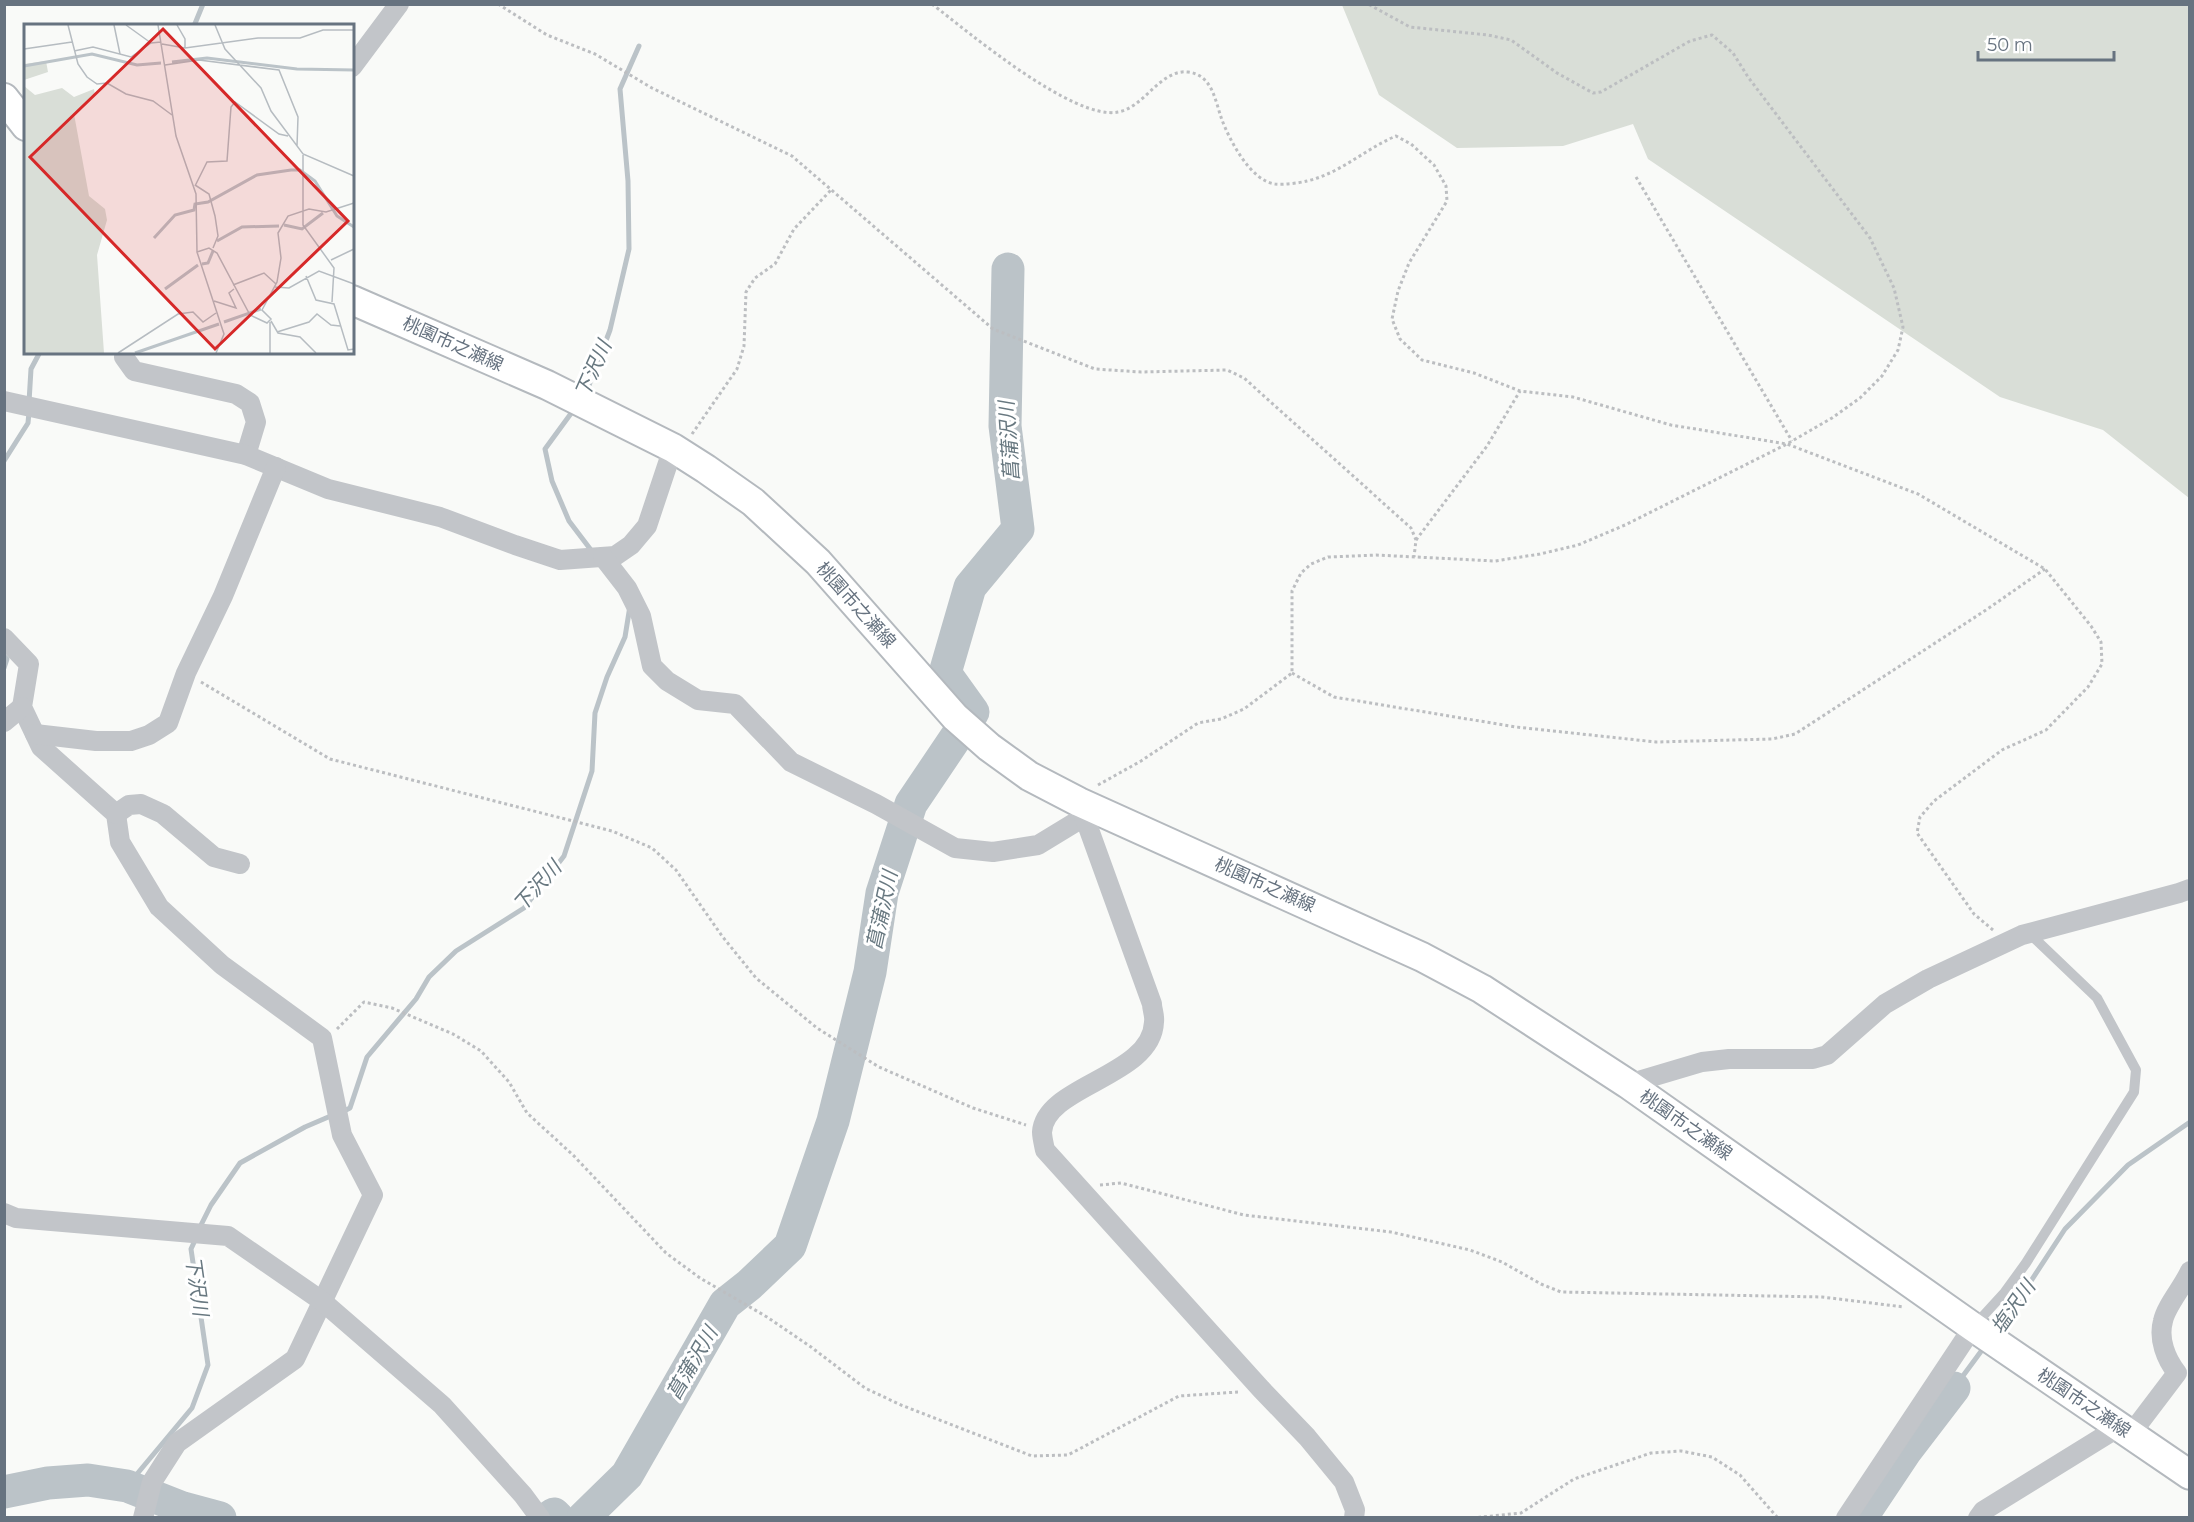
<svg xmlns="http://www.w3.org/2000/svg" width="2194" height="1522" viewBox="0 0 2194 1522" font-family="Montserrat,'Noto Sans JP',sans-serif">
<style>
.green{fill:#d9ded7}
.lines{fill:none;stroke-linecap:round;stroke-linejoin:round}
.stream{stroke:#bbc3c8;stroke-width:5}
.river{stroke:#bbc3c8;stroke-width:33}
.secondary-casing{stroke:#b4b9be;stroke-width:32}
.path{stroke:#bcbec1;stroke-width:3;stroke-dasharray:3 3;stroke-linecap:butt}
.service{stroke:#c2c5c9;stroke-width:10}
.minor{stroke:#c2c5c9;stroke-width:20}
.secondary{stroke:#fff;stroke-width:28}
.labels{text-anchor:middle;stroke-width:6;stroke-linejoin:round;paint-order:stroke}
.street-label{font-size:18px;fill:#677380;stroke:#fff}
.water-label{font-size:20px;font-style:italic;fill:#687880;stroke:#fff}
.inset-river{fill:none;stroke:#bbc3c8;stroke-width:3}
.inset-road{fill:none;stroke:#b6bcc1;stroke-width:1.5}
.view{fill:#d62828;fill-opacity:0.15;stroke:#d62828;stroke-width:3}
.inset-edge{fill:none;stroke:#677380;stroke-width:3}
</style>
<rect width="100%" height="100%" fill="#f9faf8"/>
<!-- green -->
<polygon class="green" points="1342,5 2189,5 2189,498 2103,430 2000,397 1648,159 1633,124 1563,146 1457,148 1379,95"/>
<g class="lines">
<!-- stream -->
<g class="stream">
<polyline points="194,26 203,4"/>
<polyline points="586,393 610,330 629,249 628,181 620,89 639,46"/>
<polyline points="29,402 31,369 40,352"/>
<polyline points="575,408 545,449 552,481 569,521 594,554"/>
<polyline points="4,461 28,423 29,412"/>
<polyline points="4,656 7,659 4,668"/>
<polyline points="342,1112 350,1108 367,1057 416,999 429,977 456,951 524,908 564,856 592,771 595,713 607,677 625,637 630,606"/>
<polyline points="199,1229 211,1205 240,1163 305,1127 333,1115"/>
<polyline points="1996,1332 2010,1313 2065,1229 2128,1165 2190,1122"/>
<polyline points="1954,1388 1985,1346"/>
<polyline points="127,1486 192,1408 208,1365 191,1249 196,1238"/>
</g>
<!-- river -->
<g class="river">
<polyline points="4,1492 48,1483 88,1480 127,1486 183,1508 220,1518"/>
<polyline points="548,1518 554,1514 558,1518"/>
<polyline points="583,1518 627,1475 725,1304 749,1285 790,1246 833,1121 870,972 882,893 911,804 973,712 945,673 970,587 1018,529 1005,426 1008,269"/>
<polyline points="1861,1518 1905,1452 1954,1388"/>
</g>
<!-- secondary casing -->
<g class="secondary-casing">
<g id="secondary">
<polyline points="4,98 26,126"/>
<polyline points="352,300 547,385 673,448 706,469 753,502 818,562 955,717 989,747 1029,776 1079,802 1422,957 1482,989 1628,1084 1973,1327 2190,1475"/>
</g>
</g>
<!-- path -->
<g class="path">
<polyline points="498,4 547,35 595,54 652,88 792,156 993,329 1095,369 1141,372 1227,370 1244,378 1411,528 1416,540 1414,557"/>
<path d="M 932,4 C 968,32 1074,121 1118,112 C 1144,108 1160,69 1188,72 C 1213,75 1215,101 1222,120 C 1230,141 1251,181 1275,184 C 1284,185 1299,183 1307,181 C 1341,173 1365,149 1396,136 L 1411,144 L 1434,165 L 1446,186 L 1447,201 L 1409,263 L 1398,291 L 1392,319 L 1400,339 L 1422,360 L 1474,373 L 1520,391 L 1573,397 L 1671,425 L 1787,444 L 1918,494 L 2045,569 L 2091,626 L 2101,642 L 2102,664 L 2088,687 L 2046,730 L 2002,750 L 1934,801 L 1920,817 L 1917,833 L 1974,914 L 1993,930"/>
<polyline points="1636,177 1792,441"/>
<polyline points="692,434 737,369 744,346 746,292 755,278 775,264 794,229 831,190"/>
<polyline points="1416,540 1487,446 1520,391"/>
<polyline points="1292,673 1334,697 1516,727 1656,742 1772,739 1795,734 1986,610 2045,569"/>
<polyline points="201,682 330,759 612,831 652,848 676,870 722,936 756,978 817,1028 879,1067 973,1108 1026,1125"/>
<polyline points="1098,785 1141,761 1198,723 1221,719 1244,709 1292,673 1292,591 1301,573 1311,564 1328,557 1376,555 1495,561 1540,554 1578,545 1625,525 1787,444 1832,418 1860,398 1882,376 1898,350 1903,327 1894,288 1870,238 1748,77 1733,53 1712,35 1690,41 1601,92 1593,93 1557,73 1511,40 1488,35 1410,27 1368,4"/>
<polyline points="337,1029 364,1002 392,1008 453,1034 481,1051 509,1082 527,1113 573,1155 666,1253 700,1278 767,1317 811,1347 865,1388 901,1405 1032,1456 1068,1455 1179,1396 1238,1392"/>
<polyline points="1100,1185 1121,1183 1244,1215 1391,1232 1470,1250 1502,1262 1541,1284 1561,1292 1822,1297 1904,1307"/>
<polyline points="1472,1518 1521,1513 1574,1479 1651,1453 1681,1451 1712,1457 1740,1475 1778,1518"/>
</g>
<!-- service -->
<polyline class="service" points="1973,1327 2005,1292 2026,1263 2134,1092 2136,1070 2097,998 2029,933"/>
<!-- minor -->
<g class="minor">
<polyline points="352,67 399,4"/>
<polyline points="125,352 124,357 134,371 236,394 250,403 256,422 246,455"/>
<polyline points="4,401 246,455 328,489 440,517 515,545 560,560 615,556 631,545 647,526 673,448"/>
<polyline points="603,557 627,588 641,616 652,666 667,681 698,700 735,704 791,762 876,804 955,848 993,852 1038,845 1084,817"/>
<polyline points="4,638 29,664 22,707 41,747 116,814 120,842 159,907 222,965 322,1038 342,1135 373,1195 295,1359 177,1443 152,1482 143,1518"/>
<polyline points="4,722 22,707"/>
<polyline points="35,734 96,741 131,741 149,735 168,723 186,673 223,596 276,467"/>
<path d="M 1079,802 L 1152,1004 C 1152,1009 1155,1016 1154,1022 C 1152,1077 1045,1085 1042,1132 C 1042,1137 1044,1145 1045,1150 L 1261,1389 L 1307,1437 L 1344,1482 L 1355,1510 L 1354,1518"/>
<polyline points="116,814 129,805 141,804 163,814 214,857 240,864"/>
<polyline points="1628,1084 1702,1062 1729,1059 1813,1059 1827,1055 1885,1004 1928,979 2022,935 2179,893 2190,889"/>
<polyline points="4,1213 16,1218 228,1236 322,1301 442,1405 523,1495 540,1518"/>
<path d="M 2130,1435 L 2177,1373 C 2166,1359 2158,1339 2163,1321 C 2166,1306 2183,1287 2190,1271"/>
<polyline points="1846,1518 1973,1327"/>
<polyline points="1978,1518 1983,1511 2119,1427"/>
</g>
<!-- secondary -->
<use href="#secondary" class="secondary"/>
</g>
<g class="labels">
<!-- street labels -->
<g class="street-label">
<text transform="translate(453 344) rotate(24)" y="6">桃園市之瀬線</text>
<text transform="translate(856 605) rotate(48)" y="6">桃園市之瀬線</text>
<text transform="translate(1265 885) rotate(24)" y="6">桃園市之瀬線</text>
<text transform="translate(1686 1125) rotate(35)" y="6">桃園市之瀬線</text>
<text transform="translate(2084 1403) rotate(34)" y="6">桃園市之瀬線</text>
</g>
<!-- water labels -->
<g class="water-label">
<text transform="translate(593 369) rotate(-66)" y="7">下沢川</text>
<text transform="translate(1009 441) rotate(-94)" y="7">菖蒲沢川</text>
<text transform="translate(537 886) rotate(-48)" y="7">下沢川</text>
<text transform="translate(882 910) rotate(-78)" y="7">菖蒲沢川</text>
<text transform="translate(197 1286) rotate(82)" y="7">下沢川</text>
<text transform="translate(2013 1307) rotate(-55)" y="7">塩沢川</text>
<text transform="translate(692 1363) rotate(-60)" y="7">菖蒲沢川</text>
</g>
</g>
<!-- overview -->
<g transform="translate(24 24)">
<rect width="330" height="330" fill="#f9faf8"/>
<path d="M 22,37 L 24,48 L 0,56 L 0,40 ZM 0,62 L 11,71 L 38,64 L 50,73 L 70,65 L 71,71 L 50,90 L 65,172 L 81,185 L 83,196 L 73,231 L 80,329 L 0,329 Z" fill="#d9ded7"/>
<path class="inset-river" d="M 148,38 L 183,34 L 273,45 L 330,46M 0,42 L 68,30 L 113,41 L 137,39M 260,201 L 278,205 L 299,189M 130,214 L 151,191 L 170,186 L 171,180 L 184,178 L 233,151 L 267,146 L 276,146 L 291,157 L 313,192 L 330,203M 193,217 L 218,203 L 255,202M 178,240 L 184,239 L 189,227M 141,265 L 174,241M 200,298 L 237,285M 111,329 L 195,300"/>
<path class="inset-road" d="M 44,1 L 54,40 L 63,53 L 73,60 L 83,59 L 102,70 L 129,77 L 148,91M 90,1 L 96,30M 102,1 L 127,19M 134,1 L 152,112 L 172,170 L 173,228 L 200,310 L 192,329M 153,1 L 161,15 L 161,24M 191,1 L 201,25 L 237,64 L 247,87 L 279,130 L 330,152M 138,20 L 161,24 L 234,14 L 276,14 L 299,6 L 330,6M 0,25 L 48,18M 50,27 L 69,23 L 107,33 L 127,19 L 137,18M 141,41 L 175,36 L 255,46 L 274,93 L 273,122M 279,131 L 279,201 L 310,244 L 308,278M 171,161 L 185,170 L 191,192 L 194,212 L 189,224M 171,162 L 183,138 L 203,137 L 207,83 L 211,78 L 255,110 L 264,112M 173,228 L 185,224 L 193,229 L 226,291 L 243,299 L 247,295 L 238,286 L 253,258 L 257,234 L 254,209 L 264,192 L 285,185 L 302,188 L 330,179M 307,236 L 330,225M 282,252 L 292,276 L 310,280 L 324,326 L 330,325M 209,261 L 240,249 L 252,260M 251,263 L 265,264 L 295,247 L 330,260M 190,277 L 212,284 L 205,269 L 210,265M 247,297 L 254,309 L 276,313 L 292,329M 253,308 L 285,298 L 293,290 L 307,301 L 316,302M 94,329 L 154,290 L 169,288 L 179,298 L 192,289M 246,329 L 246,298"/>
<path class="view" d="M 139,5 L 324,197 L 191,325 L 6,133 Z"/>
<rect width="330" height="330" class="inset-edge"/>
</g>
<!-- border -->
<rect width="2194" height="1522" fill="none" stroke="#677380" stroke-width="12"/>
<!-- scale -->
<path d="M1978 51v9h136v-9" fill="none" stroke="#677380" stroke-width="3"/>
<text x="1987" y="51" font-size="18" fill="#677380" stroke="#ffffff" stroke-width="4.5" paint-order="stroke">50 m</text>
</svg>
